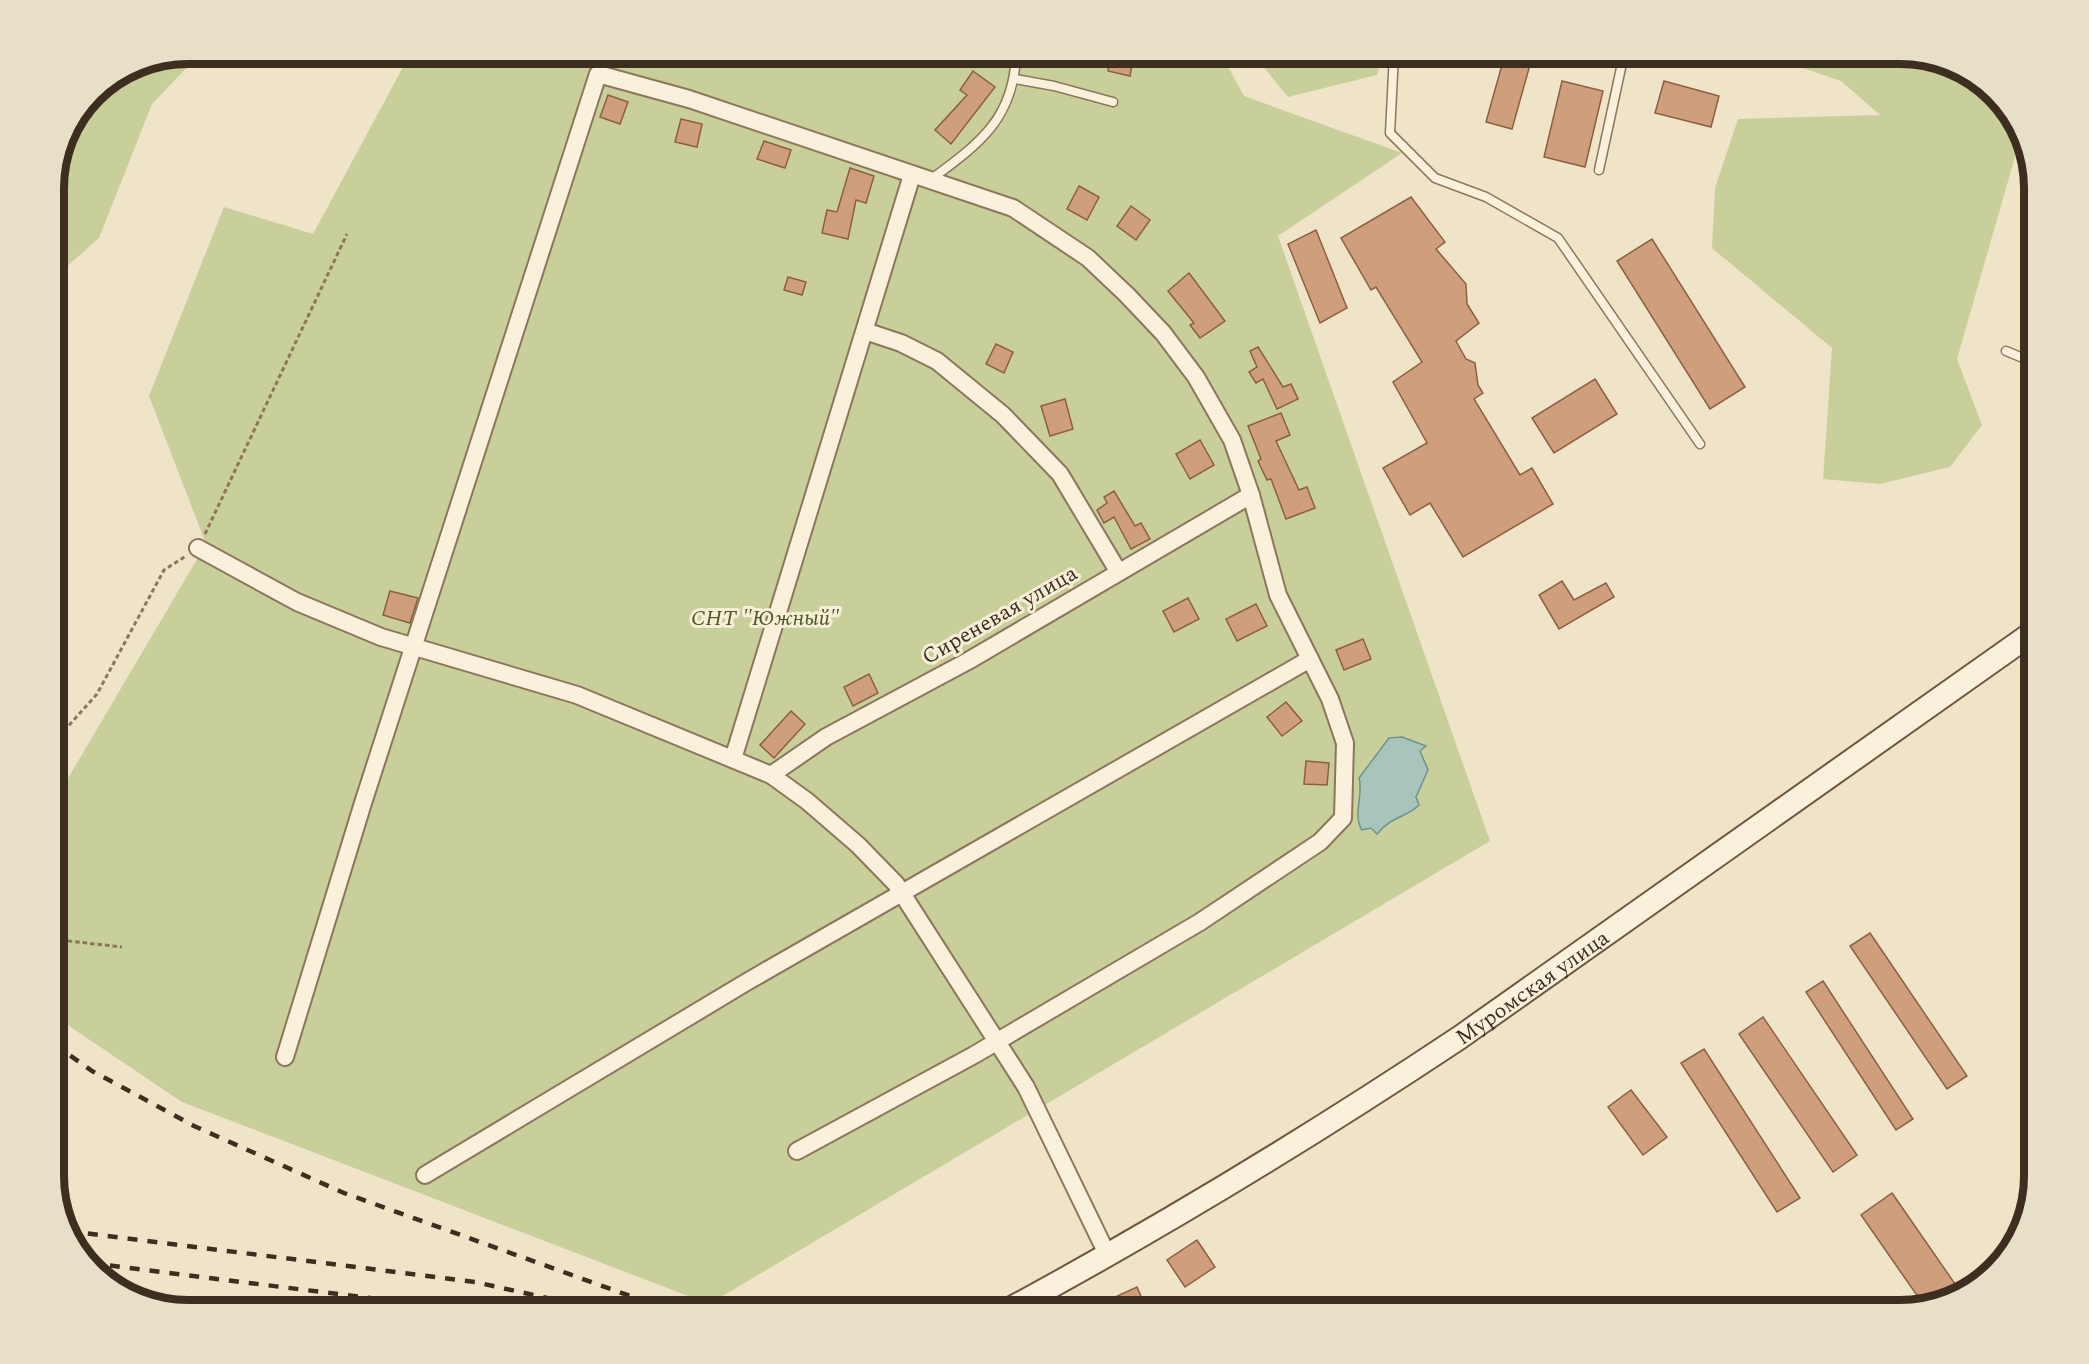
<svg xmlns="http://www.w3.org/2000/svg" width="2089" height="1364" viewBox="0 0 2089 1364" font-family="Spectral,serif">
<style>
.green{fill:#c9cf9b}
.water{fill:#a9c4bc;stroke:#6f938a;stroke-width:1.5}
.building{fill:#cf9f7d;stroke:#8d5f41;stroke-width:1.5}
.lines{fill:none;stroke-linecap:round;stroke-linejoin:round}
.service-casing{stroke:#8d765c;stroke-width:11}
.minor-casing{stroke:#8d765c;stroke-width:20}
.secondary-casing{stroke:#6f573f;stroke-width:26}
.path{stroke:#8d765c;stroke-width:3;stroke-dasharray:4.5 3;stroke-linecap:butt}
.service{stroke:#faf1dc;stroke-width:8}
.minor{stroke:#faf1dc;stroke-width:16}
.secondary{stroke:#faf1dc;stroke-width:22}
.rail{stroke:#3d2e20;stroke-width:4.5;stroke-dasharray:10 10;stroke-linecap:butt}
.labels{text-anchor:middle;stroke-width:6;stroke-linejoin:round;paint-order:stroke}
.street-label{font-size:22px;fill:#3d2e20;stroke:#f7eed8}
.park-label{font-size:22px;font-style:italic;fill:#4d5a26;stroke:#f7eed8}
.rim{fill:none;stroke:#3d2e20;stroke-width:8}
</style>
<rect width="100%" height="100%" fill="#f0e4c8"/>
<!-- green -->
<g class="green">
<polygon points="188,54 273,54 265,58 192,62 152,104 99,238 54,278 54,180 64,136 94,93 137,64"/>
<polygon points="410,54 1221,54 1244,96 1402,153 1278,236 1490,841 709,1304 182,1102 54,1016 54,802 206,544 149,396 224,207 313,234"/>
<polygon points="1253,54 1383,54 1377,75 1288,97"/>
<polygon points="1762,54 1886,54 1977,79 2017,121 2021,136 1957,359 1982,425 1950,467 1880,484 1823,479 1832,348 1712,248 1715,188 1738,119 1880,115 1841,81"/>
</g>
<!-- water -->
<path class="water" d="M 1402,737 L 1426,746 L 1420,751 L 1428,770 L 1416,797 L 1419,805 C 1405,819 1394,814 1377,834 L 1371,828 L 1362,830 C 1352,815 1364,795 1359,778 L 1389,738 Z"/>
<!-- building -->
<g class="building">
<polygon points="1111,54 1134,54 1130,76 1108,71"/>
<polygon points="1505,54 1533,54 1512,129 1486,122"/>
<polygon points="973,71 995,87 951,144 935,130 967,95 960,90"/>
<polygon points="1562,81 1603,91 1585,167 1544,157"/>
<polygon points="1664,81 1719,96 1711,127 1655,113"/>
<polygon points="608,95 628,102 620,124 600,117"/>
<polygon points="681,119 702,124 697,147 675,142"/>
<polygon points="764,141 791,150 785,168 757,159"/>
<polygon points="850,168 874,176 866,203 856,200 848,239 822,233 827,210 837,212"/>
<polygon points="1079,186 1099,197 1087,220 1067,209"/>
<polygon points="1411,197 1445,242 1436,249 1466,284 1467,304 1479,323 1456,341 1466,359 1475,363 1478,385 1483,393 1474,399 1520,475 1532,468 1553,504 1463,557 1430,503 1410,515 1383,468 1427,443 1393,382 1422,362 1376,287 1371,290 1341,238"/>
<polygon points="1131,206 1150,220 1136,240 1117,226"/>
<polygon points="1316,230 1347,308 1320,323 1288,244"/>
<polygon points="1652,239 1745,387 1710,409 1617,261"/>
<polygon points="1189,273 1225,321 1200,338 1190,325 1194,323 1168,291"/>
<polygon points="788,277 806,282 802,295 784,290"/>
<polygon points="996,344 1013,352 1004,373 986,364"/>
<polygon points="1258,347 1283,387 1291,384 1298,399 1277,409 1263,379 1256,383 1249,372 1257,367 1250,351"/>
<polygon points="1595,379 1617,414 1554,453 1532,418"/>
<polygon points="1065,399 1073,429 1050,436 1041,406"/>
<polygon points="1281,413 1290,435 1276,441 1299,490 1307,487 1315,508 1286,519 1271,479 1267,480 1258,461 1261,459 1248,426"/>
<polygon points="1200,440 1214,465 1190,479 1176,454"/>
<polygon points="1114,491 1135,526 1141,523 1150,539 1131,549 1114,517 1104,523 1097,510 1107,503 1104,497"/>
<polygon points="1562,581 1574,600 1606,583 1614,597 1559,629 1539,595"/>
<polygon points="390,591 418,598 410,623 383,615"/>
<polygon points="1188,598 1199,619 1174,632 1163,611"/>
<polygon points="1256,604 1267,626 1237,641 1226,619"/>
<polygon points="1363,639 1371,659 1344,670 1336,650"/>
<polygon points="869,674 878,693 853,706 844,687"/>
<polygon points="1286,702 1302,721 1282,736 1267,717"/>
<polygon points="791,711 805,724 774,758 760,745"/>
<polygon points="1306,761 1329,763 1327,785 1304,784"/>
<polygon points="1870,933 1967,1076 1947,1089 1850,946"/>
<polygon points="1823,981 1913,1119 1896,1130 1806,992"/>
<polygon points="1763,1017 1857,1155 1833,1172 1739,1034"/>
<polygon points="1704,1049 1800,1198 1777,1212 1681,1063"/>
<polygon points="1631,1090 1667,1137 1643,1155 1608,1107"/>
<polygon points="1892,1193 1962,1294 1923,1304 1861,1215"/>
<polygon points="1197,1240 1215,1267 1185,1287 1167,1260"/>
<polygon points="1137,1287 1147,1310 1121,1310 1115,1297"/>
</g>
<g class="lines">
<!-- service casing -->
<g class="service-casing">
<g id="service">
<polyline points="1394,54 1390,133 1435,178 1486,197 1558,238 1700,444"/>
<polyline points="598,74 605,54"/>
<polyline points="1015,79 1054,86 1113,102"/>
<polyline points="1599,170 1624,54"/>
<path d="M 930,180 C 979,144 1014,119 1016,54"/>
<polyline points="2006,351 2035,363"/>
</g>
</g>
<!-- minor casing -->
<g class="minor-casing">
<g id="minor">
<polyline points="865,331 901,343 937,361 1003,415 1060,474 1118,571"/>
<polyline points="198,548 297,602 381,637 577,695 771,775 807,801 858,845 896,884 1026,1087 1108,1256"/>
<polyline points="733,759 912,175"/>
<polyline points="771,775 826,737 968,661 1251,495"/>
<polyline points="285,1057 363,803 598,74 689,99 1013,208 1088,258 1127,295 1163,333 1196,377 1232,440 1251,495 1278,595 1330,699 1345,743 1343,818 1320,842 1200,922 974,1055 797,1151"/>
<polyline points="425,1175 750,980 1310,659"/>
</g>
</g>
<!-- secondary casing -->
<g class="secondary-casing">
<g id="secondary">
<path id="s1" d="M 1008,1310 C 1162,1227 1313,1135 1459,1038 L 2035,631"/>
</g>
</g>
<!-- path -->
<g class="path">
<polyline points="205,534 347,234"/>
<polyline points="54,742 97,694 164,570 186,556"/>
<polyline points="54,936 60,940 122,947"/>
</g>
<!-- service -->
<use href="#service" class="service"/>
<!-- minor -->
<use href="#minor" class="minor"/>
<!-- secondary -->
<use href="#secondary" class="secondary"/>
<!-- rail -->
<g class="rail">
<polyline points="54,1044 92,1071 194,1126 344,1193 669,1310"/>
<polyline points="68,1231 475,1282 601,1310"/>
<polyline points="90,1263 465,1310"/>
</g>
</g>
<g class="labels">
<!-- street labels -->
<g class="street-label">
<text transform="translate(999 614) rotate(-30)" y="8">Сиреневая улица</text>
<text dy="8" stroke="none"><textPath href="#s1" startOffset="616">Муромская улица</textPath></text>
</g>
<!-- park labels -->
<g class="park-label">
<text x="765" y="625">СНТ "Южный"</text>
</g>
</g>
<!-- crop -->
<path d="M0 0H2089V1364H0ZM188 64H1900A124 124 0 0 1 2024 188V1176A124 124 0 0 1 1900 1300H188A124 124 0 0 1 64 1176V188A124 124 0 0 1 188 64Z" fill="#e8dfc9" fill-rule="evenodd"/>
<path class="rim" d="M188 64H1900A124 124 0 0 1 2024 188V1176A124 124 0 0 1 1900 1300H188A124 124 0 0 1 64 1176V188A124 124 0 0 1 188 64Z"/>
</svg>
